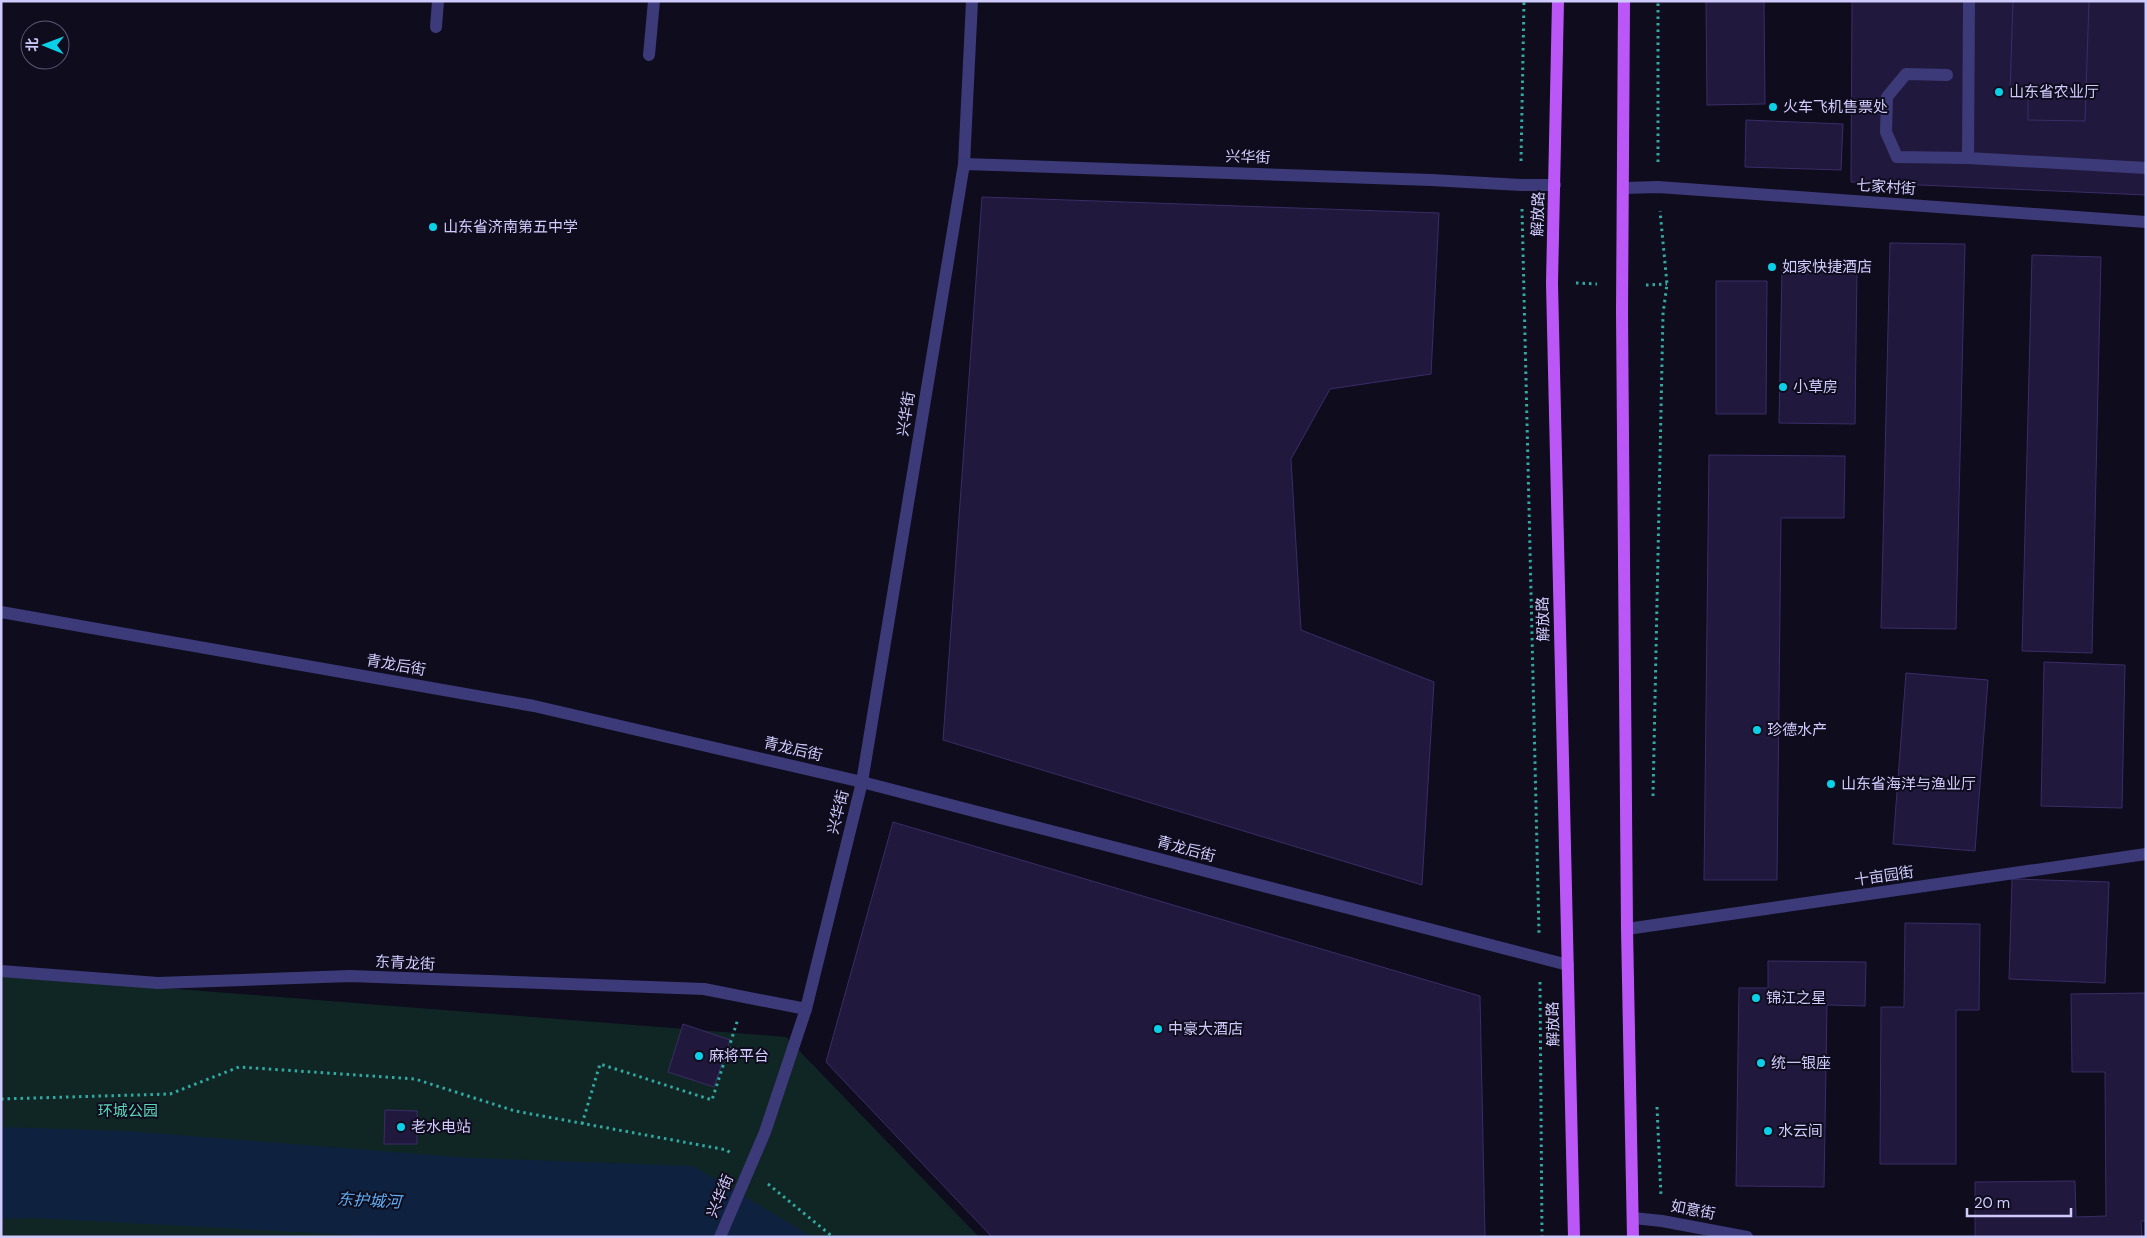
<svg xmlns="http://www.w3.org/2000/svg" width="2147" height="1238" viewBox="0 0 2147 1238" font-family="'DM Sans','Noto Sans SC',sans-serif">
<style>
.green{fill:#102625}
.water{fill:#0e213f}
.building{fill:#21193d;stroke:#392d67}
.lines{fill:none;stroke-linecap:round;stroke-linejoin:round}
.path{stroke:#32a9a2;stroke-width:3;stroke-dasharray:2.5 4;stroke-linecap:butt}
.minor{stroke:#3c3a79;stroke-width:12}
.major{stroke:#bc57f7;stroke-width:12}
.minor-bridge{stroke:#3c3a79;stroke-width:12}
.poi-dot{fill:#0bd1e8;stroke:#0f0c1d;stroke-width:2}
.labels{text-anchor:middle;stroke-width:4;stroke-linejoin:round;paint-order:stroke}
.poi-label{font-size:15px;fill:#d0cbfd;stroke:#0f0c1d;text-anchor:start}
.street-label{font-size:15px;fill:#d0cbfd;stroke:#0f0c1d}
.park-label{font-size:15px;fill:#5bd8b9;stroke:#0f0c1d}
.water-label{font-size:16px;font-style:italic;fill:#5eaff7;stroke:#0f0c1d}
</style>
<rect width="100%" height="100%" fill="#0f0c1d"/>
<!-- green -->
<polygon class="green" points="1,975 786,1037 979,1237 1,1237"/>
<!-- water -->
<polygon class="water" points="1,1127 126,1131 470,1158 693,1166 806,1233 809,1237 390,1237 36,1218 1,1219"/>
<!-- building -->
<g class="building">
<polygon points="1706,1 1764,1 1765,104 1707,105"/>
<polygon points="1852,1 2146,1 2146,195 1851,182"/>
<polygon points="2013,1 2089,1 2085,121 2028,120 2028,92 2010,92"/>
<polygon points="1746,120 1843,124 1841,170 1745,167"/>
<polygon points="982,197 1439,213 1431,374 1330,389 1291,459 1301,630 1434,682 1422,885 943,740"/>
<polygon points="1890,243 1965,244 1956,629 1881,628"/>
<polygon points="2032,255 2101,257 2092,653 2022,651"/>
<polygon points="1782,269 1857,270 1855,424 1779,423"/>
<polygon points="1716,281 1767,281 1766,414 1716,414"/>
<polygon points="1709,455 1845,456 1844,518 1781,518 1777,880 1704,880"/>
<polygon points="2044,662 2125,665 2122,808 2041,806"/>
<polygon points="1906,673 1988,680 1975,851 1893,844"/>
<polygon points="893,822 1480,996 1485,1237 992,1237 826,1062"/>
<polygon points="2012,879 2109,882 2105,983 2009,979"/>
<polygon points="1905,923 1980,924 1979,1010 1956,1010 1956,1164 1880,1164 1881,1007 1904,1007"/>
<polygon points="1768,961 1866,962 1865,1006 1827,1005 1824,1187 1736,1186 1739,988 1768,988"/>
<polygon points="2146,993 2146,1221 2141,1221 2142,1237 1975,1237 1975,1182 2075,1181 2076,1217 2106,1216 2105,1072 2072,1072 2071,994"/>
<polygon points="683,1024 730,1040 714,1087 668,1072"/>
<polygon points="385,1110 417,1111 417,1144 384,1144"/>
</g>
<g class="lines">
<!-- path -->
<g class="path">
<polyline points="1521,161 1524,1"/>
<polyline points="1658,162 1658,1"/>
<polyline points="1522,209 1539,933"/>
<polyline points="1576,283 1597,284"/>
<polyline points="1646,285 1667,284"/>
<polyline points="1653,796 1663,314 1667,284 1660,211"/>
<polyline points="1540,982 1542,1237"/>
<polyline points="1,1099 170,1094 239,1067 415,1079 515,1111 727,1150 730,1153"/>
<polyline points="1657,1107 1661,1196"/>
<polyline points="582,1124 600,1064 712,1100 738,1019"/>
<polyline points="768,1184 833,1237"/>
</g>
<!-- minor -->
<g class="minor">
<polyline points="1969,1 1968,158 2146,168"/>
<polyline points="436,27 438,1"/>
<polyline points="649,55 654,1"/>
<polyline points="1947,75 1906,74 1887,97 1886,132 1897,157 1968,158"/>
<polyline points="964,164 972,1"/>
<polyline points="1624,188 1658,187 2146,222"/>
<polyline points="1,612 534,706 862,782 1568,965"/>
<polyline points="1627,929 2146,854"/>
<polyline points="1,971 158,983 350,976 704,989 806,1009 862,782 964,164 1431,180 1521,185 1555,185"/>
<polyline points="1633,1218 1662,1221 1747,1237"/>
</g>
<!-- major -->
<g class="major">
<polyline points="1558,1 1552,283 1574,1237"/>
<polyline points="1624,1 1622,312 1627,929 1633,1237"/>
</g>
<!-- minor-bridge -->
<polyline class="minor-bridge" points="720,1237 765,1132 806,1009"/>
</g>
<!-- markers -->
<g class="poi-dot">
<circle cx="1999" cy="92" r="5"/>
<circle cx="1773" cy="107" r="5"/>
<circle cx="433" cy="227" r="5"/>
<circle cx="1772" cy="267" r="5"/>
<circle cx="1783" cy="387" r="5"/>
<circle cx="1757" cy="730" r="5"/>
<circle cx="1831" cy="784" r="5"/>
<circle cx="1756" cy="998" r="5"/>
<circle cx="1158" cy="1029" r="5"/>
<circle cx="699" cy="1056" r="5"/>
<circle cx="1761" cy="1063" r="5"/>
<circle cx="401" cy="1127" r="5"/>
<circle cx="1768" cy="1131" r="5"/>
</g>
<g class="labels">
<!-- poi labels -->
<g class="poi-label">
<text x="2009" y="97">山东省农业厅</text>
<text x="1783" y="112">火车飞机售票处</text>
<text x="443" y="232">山东省济南第五中学</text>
<text x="1782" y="272">如家快捷酒店</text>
<text x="1793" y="392">小草房</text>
<text x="1767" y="735">珍德水产</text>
<text x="1841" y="789">山东省海洋与渔业厅</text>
<text x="1766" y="1003">锦江之星</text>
<text x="1168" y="1034">中豪大酒店</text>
<text x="709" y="1061">麻将平台</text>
<text x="1771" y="1068">统一银座</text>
<text x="411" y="1132">老水电站</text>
<text x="1778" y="1136">水云间</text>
</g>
<!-- street labels -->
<g class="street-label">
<text transform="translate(1248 157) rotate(2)" y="5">兴华街</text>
<text transform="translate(1886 187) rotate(4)" y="5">七家村街</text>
<text transform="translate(1538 214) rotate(-88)" y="5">解放路</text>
<text transform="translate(906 414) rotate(-81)" y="5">兴华街</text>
<text transform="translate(1543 619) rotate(-91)" y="5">解放路</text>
<text transform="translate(396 665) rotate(10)" y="5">青龙后街</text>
<text transform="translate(793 749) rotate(13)" y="5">青龙后街</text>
<text transform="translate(838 812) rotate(-76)" y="5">兴华街</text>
<text transform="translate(1186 849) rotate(15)" y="5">青龙后街</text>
<text transform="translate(1884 876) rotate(-8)" y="5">十亩园街</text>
<text transform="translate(405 963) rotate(3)" y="5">东青龙街</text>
<text transform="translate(1553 1024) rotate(-91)" y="5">解放路</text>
<text transform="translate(720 1196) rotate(-67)" y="5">兴华街</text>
<text transform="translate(1693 1210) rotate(11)" y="5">如意街</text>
</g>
<!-- park labels -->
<g class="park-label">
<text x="128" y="1116">环城公园</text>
</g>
<!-- water labels -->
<g class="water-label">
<text transform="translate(369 1200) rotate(3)" y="6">东护城河</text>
</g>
</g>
<!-- border -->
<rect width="2147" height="1238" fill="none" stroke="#d0cbfd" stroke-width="5"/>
<!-- north arrow -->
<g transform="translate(45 45) rotate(271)"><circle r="24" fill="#0f0c1d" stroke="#5c5877"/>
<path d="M0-4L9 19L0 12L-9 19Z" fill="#0bd1e8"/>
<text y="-8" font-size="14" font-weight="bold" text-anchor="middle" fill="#d0cbfd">北</text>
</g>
<!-- scale -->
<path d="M1967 1208v8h104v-8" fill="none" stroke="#d0cbfd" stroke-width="2.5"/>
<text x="1974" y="1208" font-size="15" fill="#d0cbfd" stroke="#0f0c1d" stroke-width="4" paint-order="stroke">20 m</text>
</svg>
